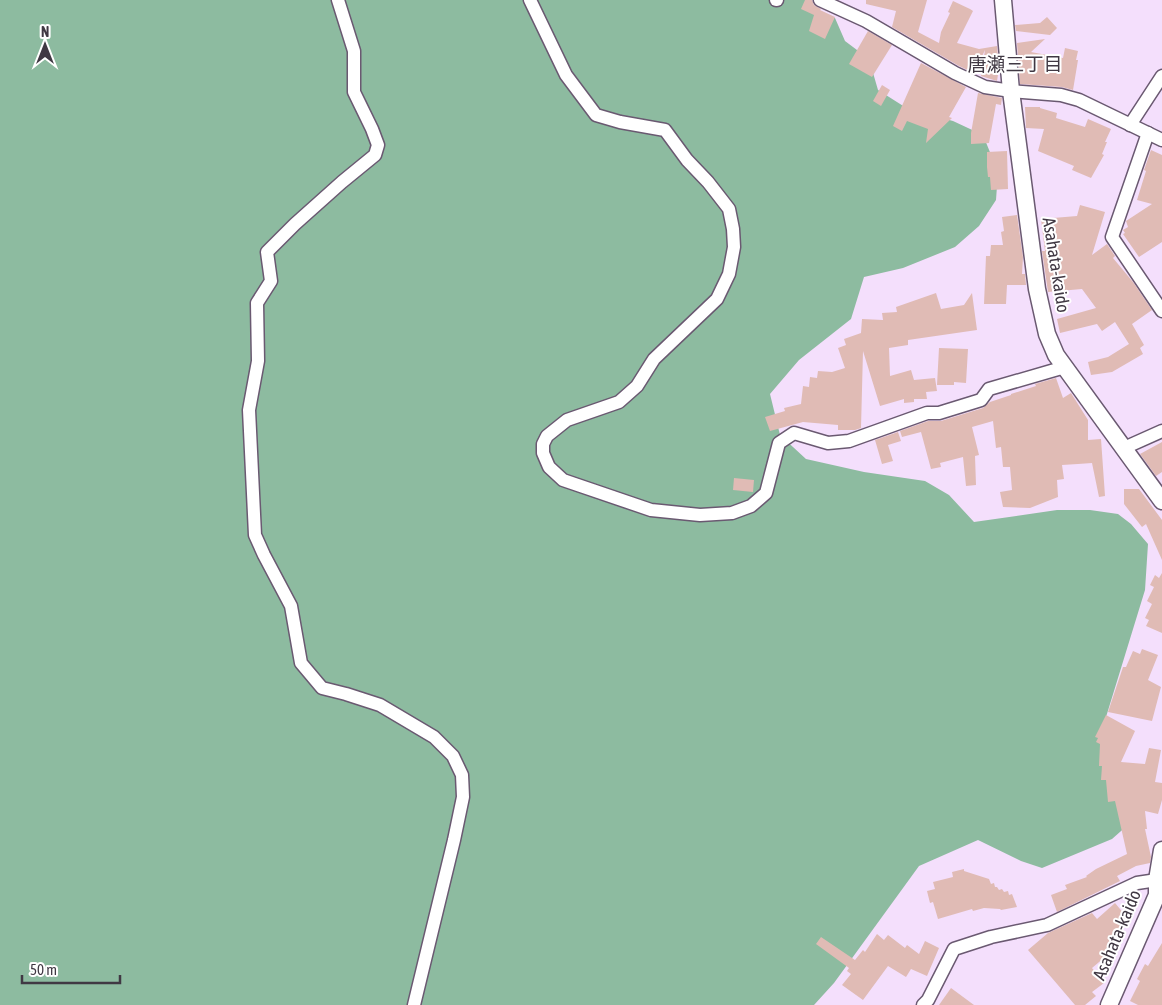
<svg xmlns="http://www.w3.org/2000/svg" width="1162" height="1005" viewBox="0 0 1162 1005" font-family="'Asap Condensed','Noto Sans JP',sans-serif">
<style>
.forest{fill:#8dbba0}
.building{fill:#e0bbb5}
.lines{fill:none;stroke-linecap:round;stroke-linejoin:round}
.minor-casing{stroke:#6a5971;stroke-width:15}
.tertiary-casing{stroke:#6a5971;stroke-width:19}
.minor{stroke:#fff;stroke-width:12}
.tertiary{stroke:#fff;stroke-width:16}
.labels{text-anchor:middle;stroke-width:4;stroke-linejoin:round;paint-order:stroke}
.street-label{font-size:18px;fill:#403843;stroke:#fff}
.neighbourhood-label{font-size:19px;fill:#403843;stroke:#fff}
</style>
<rect width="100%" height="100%" fill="#f4dffc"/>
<!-- forest -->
<polygon class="forest" points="0,0 810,0 812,8 835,18 845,41 869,59 878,90 908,109 953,121 983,135 998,172 996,200 979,226 955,247 903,268 864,277 851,319 799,360 770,394 780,435 806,459 864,472 925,481 949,495 974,522 1057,510 1090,510 1118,514 1131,524 1148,544 1145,590 1106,717 1129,824 1112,839 1042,868 1021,861 978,840 919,866 834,983 814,1005 0,1005"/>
<!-- building -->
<g class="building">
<polygon points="805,0 812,0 814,5 821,9 820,10 835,17 825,39 809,31 814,15 801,9"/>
<polygon points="866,0 927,0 918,32 939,43 941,32 950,13 948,12 953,1 970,9 973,11 957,43 979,49 997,46 999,68 997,81 981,76 985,50 974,73 959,66 892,27 896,11 866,4"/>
<polygon points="1047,17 1057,28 1050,35 1016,31 1015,25 1040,23"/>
<polygon points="868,31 892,45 872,77 849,64"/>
<polygon points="1045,39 1031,52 1063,58 1065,48 1078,51 1076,60 1078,60 1073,90 1062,87 1020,84 1017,43"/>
<polygon points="921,63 966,87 949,117 952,118 926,143 928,129 907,121 902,131 893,126"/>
<polygon points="882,85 890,90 881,106 873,101"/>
<polygon points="978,93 1002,98 1001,105 996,104 989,143 971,144 971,133"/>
<polygon points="1025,107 1040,107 1040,108 1057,113 1056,118 1085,127 1088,119 1111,129 1105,142 1107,142 1102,154 1104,155 1091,178 1072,170 1074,166 1038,151 1044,129 1026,128"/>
<polygon points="1151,150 1162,155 1162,242 1139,257 1123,234 1125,233 1123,230 1128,227 1126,221 1152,204 1137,200 1146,171 1144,170"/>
<polygon points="1007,151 1008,189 991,190 990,177 988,177 987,167 987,152"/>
<polygon points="1080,205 1105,212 1092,255 1107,244 1115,256 1113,258 1133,282 1152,310 1132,324 1144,345 1140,348 1143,354 1112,372 1091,375 1088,362 1108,357 1129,344 1115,322 1102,331 1097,324 1060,333 1057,319 1096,308 1082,289 1048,292 1042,251 1045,251 1041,219 1077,216"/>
<polygon points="1017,215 1023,257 1022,274 1025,274 1026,285 1007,285 1006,304 984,304 986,256 990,256 991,245 1003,245 1001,232 1004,231 1002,217"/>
<polygon points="936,293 941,309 964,305 972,293 977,330 908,340 908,345 889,348 890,376 911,370 914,380 935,378 937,391 926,392 927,399 914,399 914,402 904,403 904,399 880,406 863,351 861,428 855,430 838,430 838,425 803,422 770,431 765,417 785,411 784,408 801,404 803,386 809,387 810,377 817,378 818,371 832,372 845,368 838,348 846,345 844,339 861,333 862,319 883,320 882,313 897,312 896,307"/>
<polygon points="939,348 968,349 966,383 954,382 954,385 937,385"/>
<polygon points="1056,378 1063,398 1071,393 1088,420 1088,440 1101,439 1105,496 1099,497 1092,463 1078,464 1062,465 1064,479 1057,480 1058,497 1030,508 1003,507 1000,492 1012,490 1010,467 1003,467 1001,447 996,448 993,421 972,427 979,455 975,456 976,485 966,486 963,457 940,463 941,467 931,469 921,432 902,437 900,431 928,421 941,421 983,408 990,402 1011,395 1011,394 1036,386 1035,384"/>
<polygon points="898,432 901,441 888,445 893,461 882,464 875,440"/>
<polygon points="1162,442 1162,472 1156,476 1140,454"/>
<polygon points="734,478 754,480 753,492 733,490"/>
<polygon points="1124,489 1139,489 1162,520 1162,560 1146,524 1142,527 1124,504"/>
<polygon points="1162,573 1162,633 1146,626 1149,620 1145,618 1152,604 1147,601 1154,587 1150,585 1155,575 1159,578"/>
<polygon points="1142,649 1158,655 1148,680 1161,687 1152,721 1108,712 1123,667 1126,667 1133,651 1140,654"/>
<polygon points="1106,715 1135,731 1121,762 1145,764 1149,748 1161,750 1155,782 1162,783 1162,800 1158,814 1145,811 1147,829 1145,829 1151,857 1150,863 1136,866 1117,876 1120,881 1057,912 1051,895 1067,889 1065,885 1087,877 1086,876 1096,869 1127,854 1115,801 1108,802 1106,780 1101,780 1102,766 1099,766 1100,744 1096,742 1098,738 1095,737"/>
<polygon points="964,869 964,871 989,879 991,884 994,883 995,887 997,887 999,890 1002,889 1004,892 1008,891 1009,895 1012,894 1017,907 1001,910 1000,909 984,908 973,911 972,909 938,919 933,902 930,903 927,891 935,889 933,882 953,877 952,872"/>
<polygon points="1115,903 1130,921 1113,938 1118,944 1104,956 1105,957 1092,968 1104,983 1092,992 1096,996 1085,1005 1075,1005 1028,950 1048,933 1092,913 1097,919"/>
<polygon points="877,934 884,940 888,935 905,948 907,945 919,954 925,941 939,948 927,976 911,969 906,977 888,966 863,1000 842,985 851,974 847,971 849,968 816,944 821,937 855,960 863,950 865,952"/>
<polygon points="1162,943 1162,1005 1138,1005 1130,1001 1140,981 1137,979 1145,964 1148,966"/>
<polygon points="951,988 974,1005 939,1005"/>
</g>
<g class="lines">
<!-- minor casing -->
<g class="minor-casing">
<g id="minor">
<polyline points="338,0 354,51 354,92 372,129 378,145 375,155 342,182 295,224 267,252 271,281 257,303 258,361 249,410 255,535 264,555 291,606 301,663 322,688 346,694 380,705 434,737 453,756 462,775 463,797 454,840 414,1005"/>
<polyline points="530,0 566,75 596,115 620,122 665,130 687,160 708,182 729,209 733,229 734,247 729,274 717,299 654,359 637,386 619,402 567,420 547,436 543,444 543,453 549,467 563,480 651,510 700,515 732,513 751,506 766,493 779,443 794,433 828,443 849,441 927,413 939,413 981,400 989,389 1065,367"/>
<polyline points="776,0 777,0"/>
<polyline points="820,0 866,21 955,73 985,87 1011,91 1061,95 1079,100 1162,140"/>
<polyline points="1130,125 1162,76"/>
<polyline points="1148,133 1112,237 1162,311"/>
<polyline points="1124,448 1162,431"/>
<polyline points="923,1005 928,1000 954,949 991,937 1047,925 1137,883 1157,880"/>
</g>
</g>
<!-- tertiary casing -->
<g class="tertiary-casing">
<g id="tertiary">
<polyline points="1003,0 1011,91 1037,289 1047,334 1056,355 1162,501"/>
<polyline points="1109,1005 1157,895 1157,880 1162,850"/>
</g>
</g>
<!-- minor -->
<use href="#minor" class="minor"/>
<!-- tertiary -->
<use href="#tertiary" class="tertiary"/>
</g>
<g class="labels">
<!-- street labels -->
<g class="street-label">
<text transform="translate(1056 265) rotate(81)" y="6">Asahata-kaido</text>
<text transform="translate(1117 935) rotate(-67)" y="6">Asahata-kaido</text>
</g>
<!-- neighbourhood labels -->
<g class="neighbourhood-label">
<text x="1015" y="71">唐瀬三丁目</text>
</g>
</g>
<!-- north arrow -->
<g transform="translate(45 45)" stroke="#ffffff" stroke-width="4" paint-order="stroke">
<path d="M0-4L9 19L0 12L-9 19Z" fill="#403843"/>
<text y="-8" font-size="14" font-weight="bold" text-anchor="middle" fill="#403843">N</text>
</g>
<!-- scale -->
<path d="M22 975v8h98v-8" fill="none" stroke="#403843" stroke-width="2.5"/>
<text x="30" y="975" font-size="15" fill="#403843" stroke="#ffffff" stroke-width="4" paint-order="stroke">50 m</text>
</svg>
